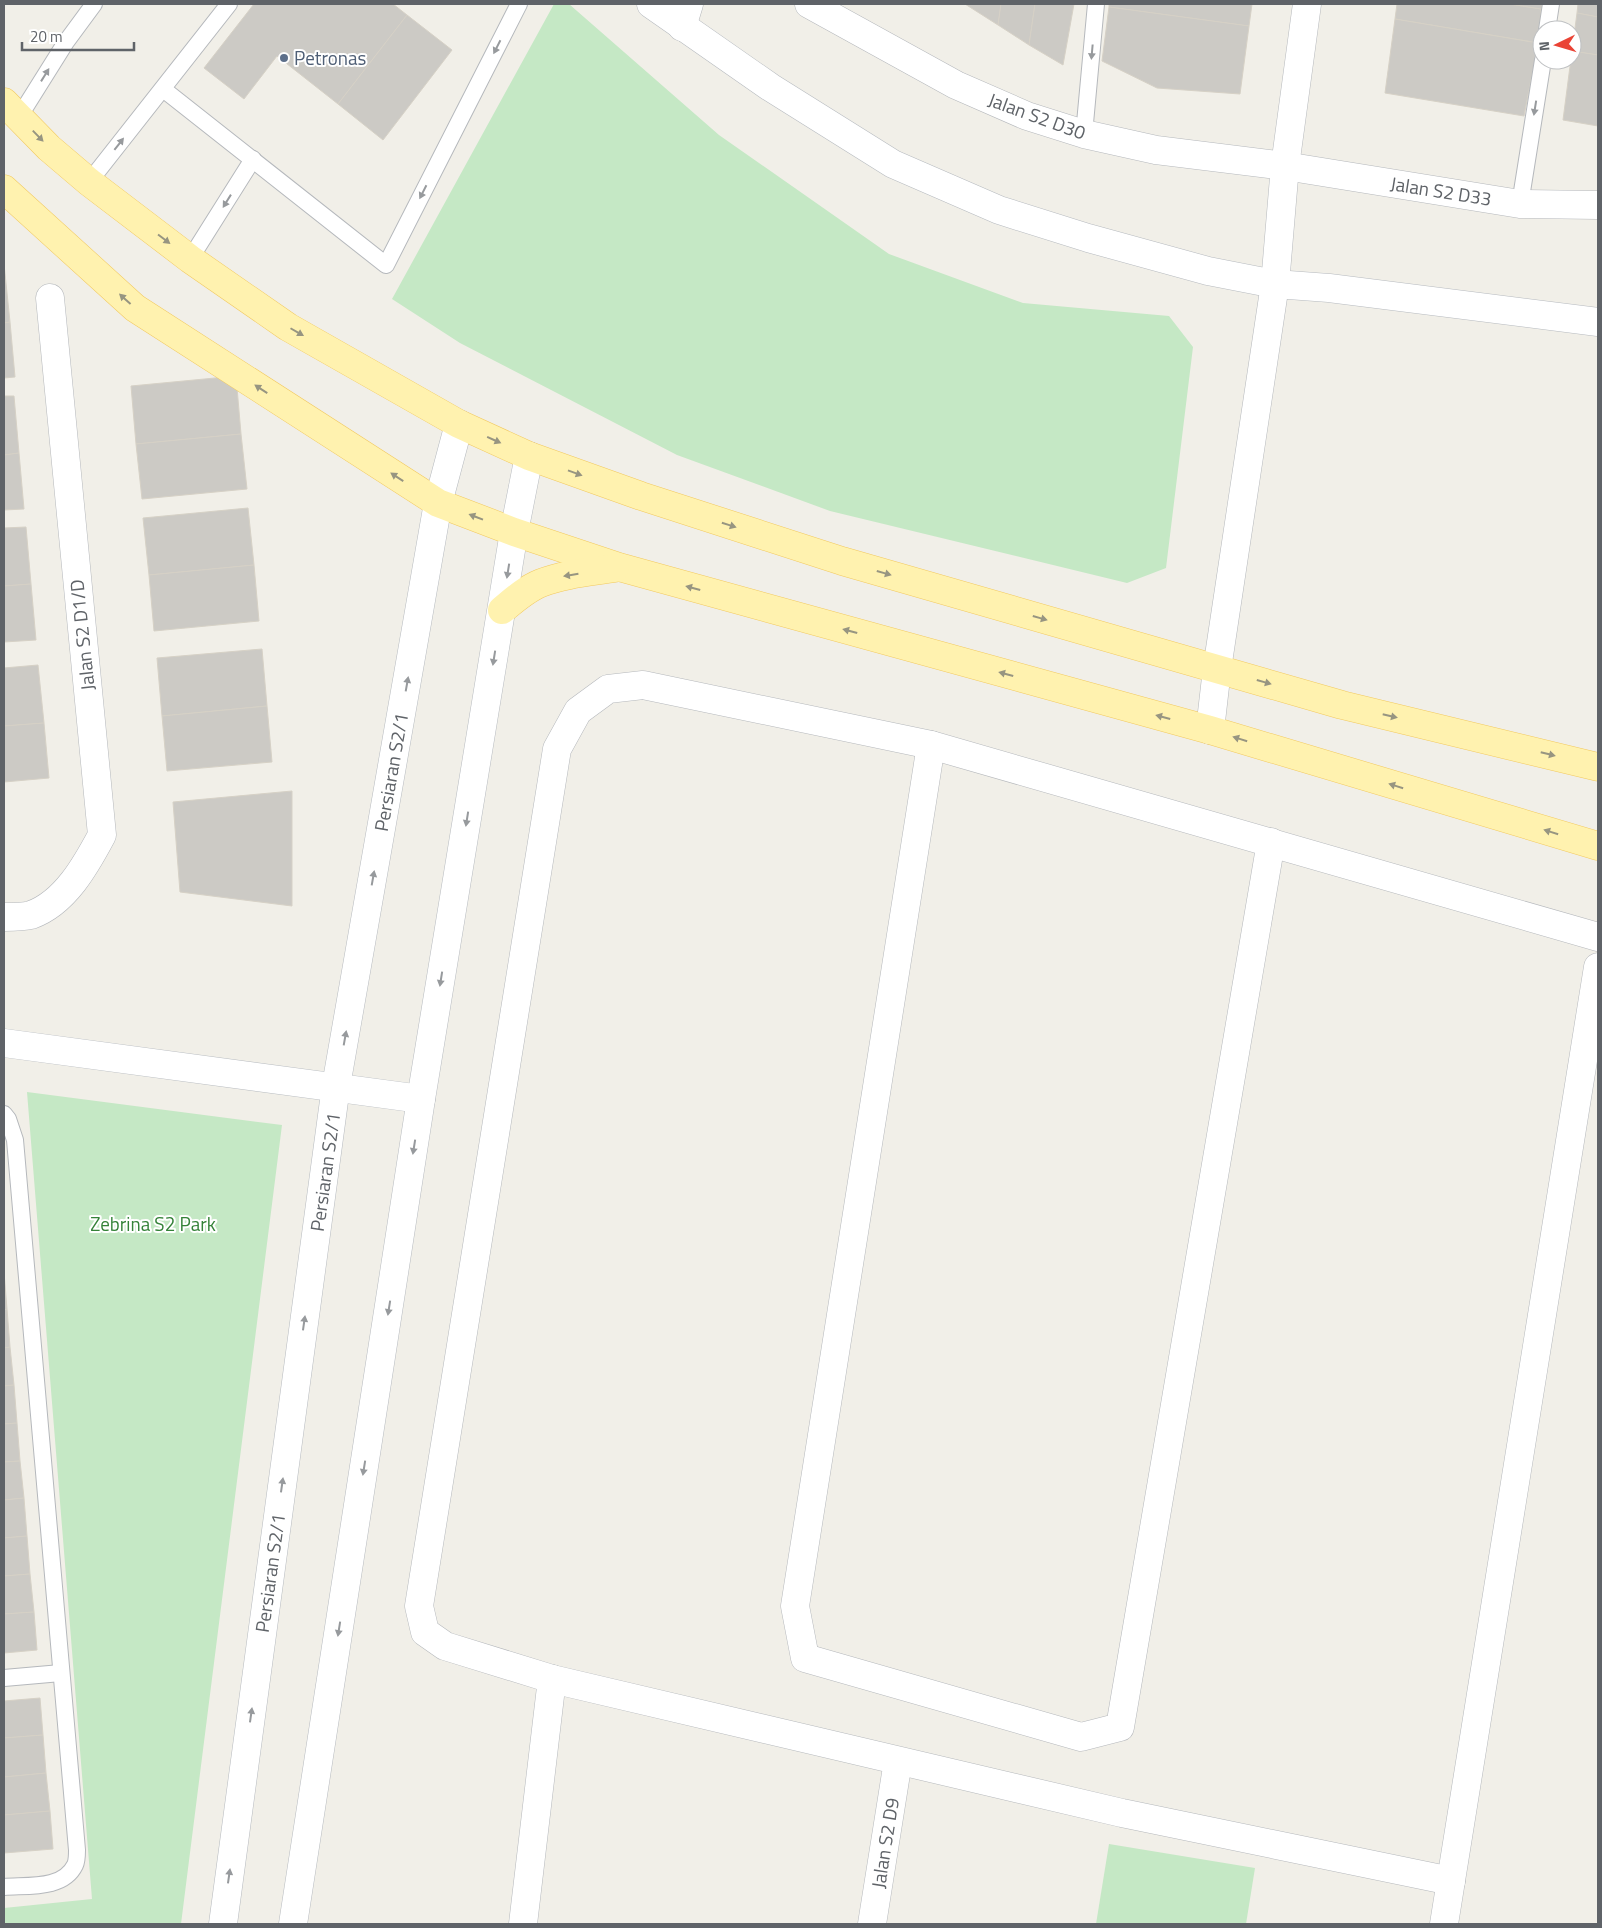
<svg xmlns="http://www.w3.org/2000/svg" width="1602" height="1928" viewBox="0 0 1602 1928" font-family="'Titillium Web',sans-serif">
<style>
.green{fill:#c5e8c5}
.building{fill:#cccac5;stroke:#d6d1c6}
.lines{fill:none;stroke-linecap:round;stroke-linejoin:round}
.lane-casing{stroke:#b5b8bc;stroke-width:18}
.street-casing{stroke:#b5b8bc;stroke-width:29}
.secondary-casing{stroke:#b6babf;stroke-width:29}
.primary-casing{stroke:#f2c960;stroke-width:29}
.lane{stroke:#fff;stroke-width:16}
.street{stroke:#fff;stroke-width:28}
.secondary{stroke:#fff;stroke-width:28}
.primary{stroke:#fff2af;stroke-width:28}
.oneway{fill:#979a9d}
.oneway2{fill:#979581}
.service-dot{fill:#5c6f8a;stroke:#fff;stroke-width:2}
.labels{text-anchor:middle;stroke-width:4;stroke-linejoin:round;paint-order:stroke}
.service-label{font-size:19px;fill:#4e5e75;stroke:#fff;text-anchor:start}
.street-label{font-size:19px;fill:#5f6368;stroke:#fff}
.park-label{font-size:19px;fill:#348238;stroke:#fff}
</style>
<rect width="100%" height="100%" fill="#f1efe8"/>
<!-- green -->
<g class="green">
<polygon points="554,4 569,4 719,135 889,254 1023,303 1169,316 1193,347 1166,568 1127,583 830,511 677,455 460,343 392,299"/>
<polygon points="27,1092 282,1125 181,1924 4,1924 4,1908 92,1899"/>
<polygon points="1109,1844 1255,1868 1246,1924 1096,1924"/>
</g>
<!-- building -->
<g class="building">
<polygon points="254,4 393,4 407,15 338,104 277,56 244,99 204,68"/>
<polygon points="965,4 1001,4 998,25"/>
<polygon points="1001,4 1035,4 1029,45 998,25"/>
<polygon points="1035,4 1074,4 1063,65 1029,45"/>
<polygon points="1109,4 1252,4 1249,26 1109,7"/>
<polygon points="1397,4 1510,4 1541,9 1538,43 1395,19"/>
<polygon points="1510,4 1542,4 1541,9"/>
<polygon points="1578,4 1598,4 1598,17 1577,13"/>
<polygon points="1109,7 1249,26 1240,94 1157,88 1102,61"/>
<polygon points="1577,13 1598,17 1598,55 1572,51"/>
<polygon points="407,15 452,50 383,140 338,104"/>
<polygon points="1395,19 1538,43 1524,116 1385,93"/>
<polygon points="1572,51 1598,55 1598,126 1563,120"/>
<polygon points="4,264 10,322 4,323"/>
<polygon points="10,322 15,377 4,378 4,323"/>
<polygon points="236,376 241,434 136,444 131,386"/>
<polygon points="4,396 14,396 19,453 4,455"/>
<polygon points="241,434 247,489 142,499 136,444"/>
<polygon points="19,453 24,509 4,510 4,455"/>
<polygon points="248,508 254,565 149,575 143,518"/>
<polygon points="26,527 31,584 4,586 4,528"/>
<polygon points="254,565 259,621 154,631 149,575"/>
<polygon points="31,584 36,640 4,642 4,586"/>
<polygon points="262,649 267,706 162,716 157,658"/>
<polygon points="38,665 44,723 4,726 4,668"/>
<polygon points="267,706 272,762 167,771 162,716"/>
<polygon points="44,723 49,778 4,782 4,726"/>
<polygon points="292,791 292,906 180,892 173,802"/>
<polygon points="4,1272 7,1309 4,1310"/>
<polygon points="7,1309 10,1347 4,1348 4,1310"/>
<polygon points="10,1347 14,1385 4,1386 4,1348"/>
<polygon points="14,1385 17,1423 4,1424 4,1386"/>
<polygon points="17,1423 20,1461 4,1462 4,1424"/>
<polygon points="20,1461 24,1498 4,1500 4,1462"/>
<polygon points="24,1498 27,1536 4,1538 4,1500"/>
<polygon points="27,1536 30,1574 4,1576 4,1538"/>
<polygon points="30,1574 34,1612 4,1614 4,1576"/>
<polygon points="34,1612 37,1650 4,1653 4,1614"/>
<polygon points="40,1698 43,1735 4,1738 4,1701"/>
<polygon points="43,1735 46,1773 4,1777 4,1738"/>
<polygon points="46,1773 50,1811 4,1815 4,1777"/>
<polygon points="50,1811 53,1849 4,1853 4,1815"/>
</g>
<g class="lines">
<!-- lane casing -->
<g class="lane-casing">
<g id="lane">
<polyline points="1547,30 1551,4"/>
<polyline points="163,89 386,265 519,4"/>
<polyline points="19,117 66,42 94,4"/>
<polyline points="1084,134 1096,4"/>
<polyline points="89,182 229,4"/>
<polyline points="1520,204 1543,60"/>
<polyline points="190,259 253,159"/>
<path d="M 4,1114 L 8,1119 L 15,1140 L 77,1850 C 77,1854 77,1861 75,1865 C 63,1890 27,1885 4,1887"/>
<polyline points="4,1678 61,1673"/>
</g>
</g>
<!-- street casing -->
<g class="street-casing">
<g id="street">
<polyline points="809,4 956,85 1027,116 1084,134 1156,150 1285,166 1520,204 1598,205"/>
<polyline points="682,27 689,4"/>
<polyline points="1210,730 1217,669 1275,284 1285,166 1307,4"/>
<polyline points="931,745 795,1606 805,1658 1081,1737 1120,1727 1271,842"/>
<path d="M 4,917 C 12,917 23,917 31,915 C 65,903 86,865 102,835 L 50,298"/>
<polyline points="1451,1881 1122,1813 552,1679 445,1646 425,1632 419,1606 557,749 578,711 608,689 643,685 931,745 1598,937"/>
<polyline points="523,1924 552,1679"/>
<polyline points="872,1924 898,1761"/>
<polyline points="1444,1924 1598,967"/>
</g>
</g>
<!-- secondary casing -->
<g class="secondary-casing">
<g id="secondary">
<polyline points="651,4 770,87 893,164 999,210 1088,238 1208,271 1275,284 1329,288 1598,322"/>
<polyline points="4,1043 421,1099"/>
<polyline points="223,1924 336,1086 438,503 459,424"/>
<polyline points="293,1924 421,1099 514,532 529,456"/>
</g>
</g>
<!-- primary casing -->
<g class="primary-casing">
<g id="primary">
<polyline points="4,102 49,148 89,182 190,259 288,327 459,424 529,456 641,496 842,561 1342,705 1598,767"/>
<polyline points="4,189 135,308 438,503 514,532 619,567 1210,730 1598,846"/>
<path d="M 502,610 C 514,600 526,589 541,583 C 564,574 590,572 615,568"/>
</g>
</g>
<!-- lane -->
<use href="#lane" class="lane"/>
<!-- street -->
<use href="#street" class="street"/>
<!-- secondary -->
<use href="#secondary" class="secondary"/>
<!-- primary -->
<use href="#primary" class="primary"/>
</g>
<!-- one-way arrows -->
<defs><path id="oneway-solid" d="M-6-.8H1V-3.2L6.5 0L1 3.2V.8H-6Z" transform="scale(1.25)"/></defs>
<g class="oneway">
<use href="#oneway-solid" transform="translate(497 47) rotate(117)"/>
<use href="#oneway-solid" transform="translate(1092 52) rotate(95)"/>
<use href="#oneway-solid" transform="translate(45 75) rotate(-58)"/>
<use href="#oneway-solid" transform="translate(1535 108) rotate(99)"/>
<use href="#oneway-solid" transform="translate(119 144) rotate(-52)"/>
<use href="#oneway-solid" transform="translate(423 192) rotate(117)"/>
<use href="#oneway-solid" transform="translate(227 201) rotate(122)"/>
<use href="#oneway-solid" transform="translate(508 571) rotate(99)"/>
<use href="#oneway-solid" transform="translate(494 658) rotate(99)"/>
<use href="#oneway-solid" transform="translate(407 684) rotate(-80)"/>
<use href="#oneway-solid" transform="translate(467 819) rotate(99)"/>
<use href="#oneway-solid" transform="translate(373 878) rotate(-80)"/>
<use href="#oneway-solid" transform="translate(441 979) rotate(99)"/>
<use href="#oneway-solid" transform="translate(345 1038) rotate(-80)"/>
<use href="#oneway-solid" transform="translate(414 1147) rotate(99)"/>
<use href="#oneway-solid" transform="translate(389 1308) rotate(99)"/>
<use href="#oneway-solid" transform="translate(304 1323) rotate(-82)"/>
<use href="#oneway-solid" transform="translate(364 1468) rotate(99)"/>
<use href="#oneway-solid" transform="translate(282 1485) rotate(-82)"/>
<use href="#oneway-solid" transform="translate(339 1629) rotate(99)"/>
<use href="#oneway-solid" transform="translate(251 1715) rotate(-82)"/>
<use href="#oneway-solid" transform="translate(229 1876) rotate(-82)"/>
</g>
<g class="oneway2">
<use href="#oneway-solid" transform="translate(38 136) rotate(46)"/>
<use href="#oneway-solid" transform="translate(164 239) rotate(37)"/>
<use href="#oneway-solid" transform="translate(125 299) rotate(-138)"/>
<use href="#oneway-solid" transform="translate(297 332) rotate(30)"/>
<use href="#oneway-solid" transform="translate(261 389) rotate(-147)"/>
<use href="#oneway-solid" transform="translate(494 440) rotate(24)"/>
<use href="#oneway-solid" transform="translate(575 473) rotate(20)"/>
<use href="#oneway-solid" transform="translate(397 477) rotate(-147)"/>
<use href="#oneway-solid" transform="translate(476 517) rotate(-159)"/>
<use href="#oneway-solid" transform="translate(729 525) rotate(18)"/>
<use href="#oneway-solid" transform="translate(884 573) rotate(16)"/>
<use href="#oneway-solid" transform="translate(571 575) rotate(171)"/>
<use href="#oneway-solid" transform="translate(693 588) rotate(-165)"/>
<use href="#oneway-solid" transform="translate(1040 618) rotate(16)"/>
<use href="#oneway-solid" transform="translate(850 631) rotate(-165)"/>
<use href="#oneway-solid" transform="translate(1006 674) rotate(-165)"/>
<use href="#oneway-solid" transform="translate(1264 682) rotate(16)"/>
<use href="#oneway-solid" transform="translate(1390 716) rotate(13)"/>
<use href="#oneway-solid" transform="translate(1163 717) rotate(-165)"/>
<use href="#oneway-solid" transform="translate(1240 739) rotate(-163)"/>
<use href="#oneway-solid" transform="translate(1548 754) rotate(14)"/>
<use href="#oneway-solid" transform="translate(1396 786) rotate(-163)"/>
<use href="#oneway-solid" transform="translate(1551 832) rotate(-163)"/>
</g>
<!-- markers -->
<circle class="service-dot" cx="284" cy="58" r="5"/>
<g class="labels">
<!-- service labels -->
<g class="service-label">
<text x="294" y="65">Petronas</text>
</g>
<!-- street labels -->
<g class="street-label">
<text transform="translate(1037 116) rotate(20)" y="7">Jalan S2 D30</text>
<text transform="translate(1441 191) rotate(9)" y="7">Jalan S2 D33</text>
<text transform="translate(82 635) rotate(-96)" y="7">Jalan S2 D1/D</text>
<text transform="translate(391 772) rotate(-80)" y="7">Persiaran S2/1</text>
<text transform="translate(325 1172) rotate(-82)" y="7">Persiaran S2/1</text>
<text transform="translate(270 1573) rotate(-82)" y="7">Persiaran S2/1</text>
<text transform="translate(885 1843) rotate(-81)" y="7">Jalan S2 D9</text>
</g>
<!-- park labels -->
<g class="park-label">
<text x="153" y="1231">Zebrina S2 Park</text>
</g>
</g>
<!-- border -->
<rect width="1602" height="1928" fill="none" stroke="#5f6368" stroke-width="10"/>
<!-- north arrow -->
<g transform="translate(1557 45) rotate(265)"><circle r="24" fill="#ffffff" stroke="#bfc1c3"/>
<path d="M0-4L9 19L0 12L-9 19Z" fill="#ea4335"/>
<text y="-8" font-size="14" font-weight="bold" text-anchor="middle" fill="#5f6368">N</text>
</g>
<!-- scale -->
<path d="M22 42v8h112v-8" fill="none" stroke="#5f6368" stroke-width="2.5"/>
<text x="30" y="42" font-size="15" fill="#5f6368" stroke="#ffffff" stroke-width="4" paint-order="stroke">20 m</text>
</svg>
